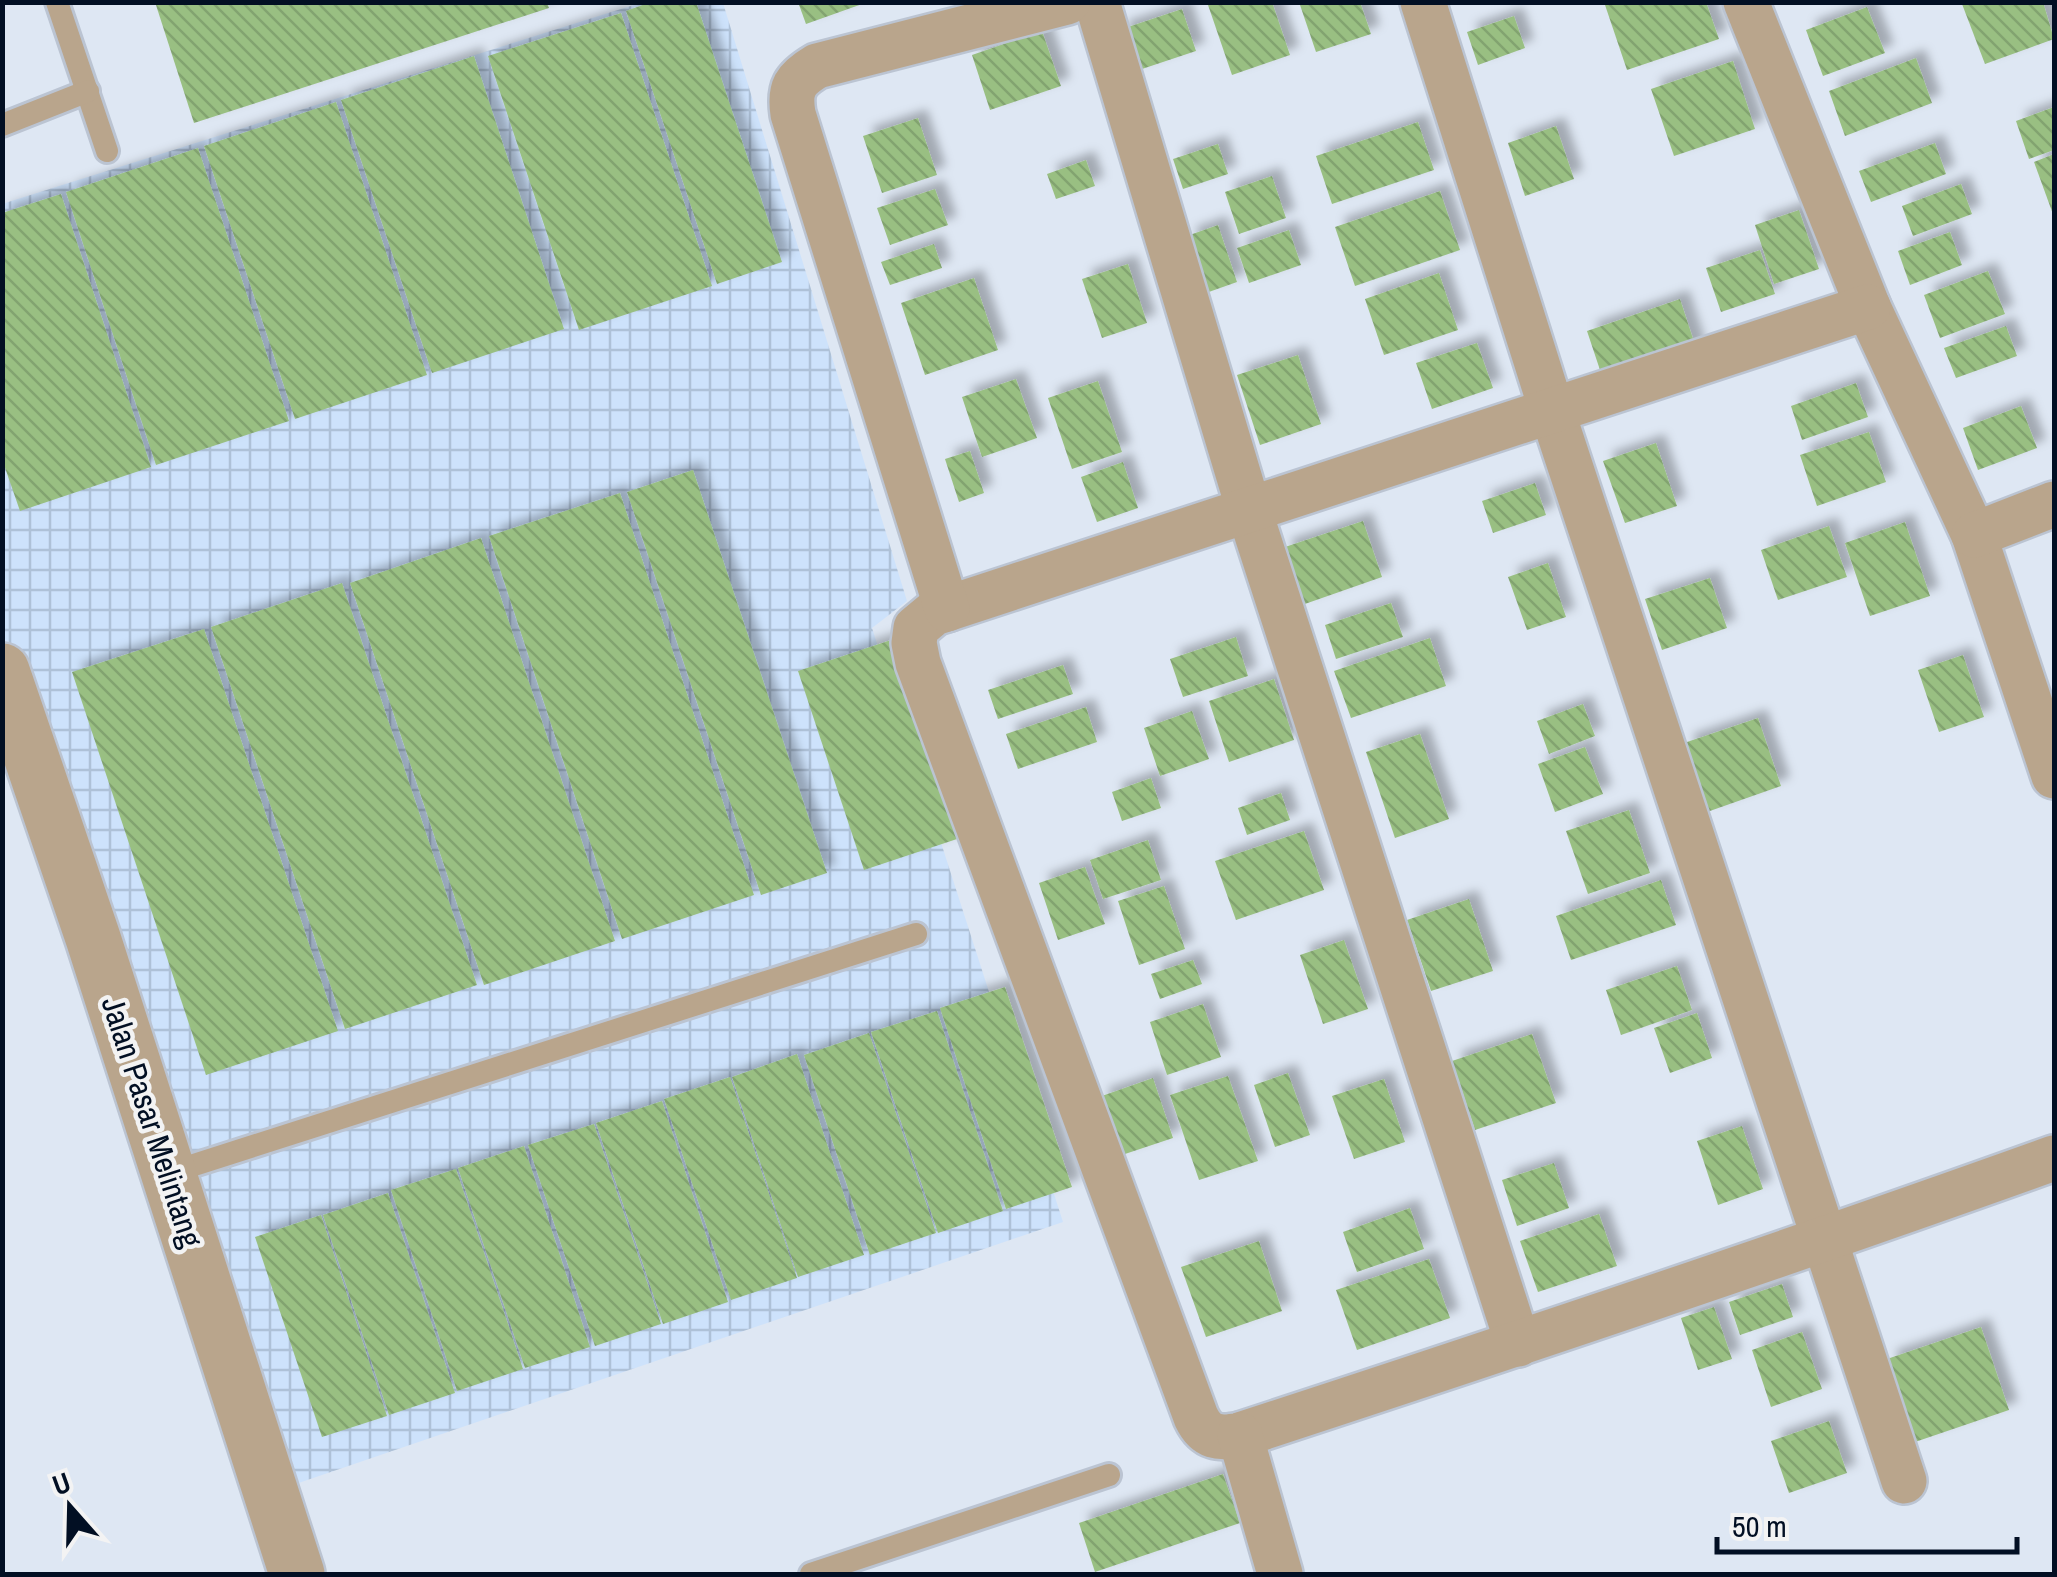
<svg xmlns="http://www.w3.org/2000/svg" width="2057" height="1577" viewBox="0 0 2057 1577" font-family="'Archivo Narrow',sans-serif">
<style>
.industrial{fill:url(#industrial-grid)}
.building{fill:url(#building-back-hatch);filter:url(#shadow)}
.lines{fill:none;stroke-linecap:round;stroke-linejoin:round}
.service-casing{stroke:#bbc4d2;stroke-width:28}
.minor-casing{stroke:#bbc4d2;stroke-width:50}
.tertiary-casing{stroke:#bbc4d2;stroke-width:60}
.service{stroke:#b9a58c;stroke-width:22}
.minor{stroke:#b9a58c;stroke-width:45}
.tertiary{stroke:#b9a58c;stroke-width:55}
.labels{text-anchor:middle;stroke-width:9;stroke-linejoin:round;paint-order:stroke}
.street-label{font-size:32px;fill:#020f23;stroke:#f3f3f3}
</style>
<defs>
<pattern id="industrial-grid" width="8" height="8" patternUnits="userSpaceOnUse" patternTransform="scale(2.5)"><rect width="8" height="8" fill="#cde2fb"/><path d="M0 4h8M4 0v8" fill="none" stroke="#aec1d7"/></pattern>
<pattern id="building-back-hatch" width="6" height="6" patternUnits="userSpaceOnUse" patternTransform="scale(2.5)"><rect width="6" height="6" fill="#99bf82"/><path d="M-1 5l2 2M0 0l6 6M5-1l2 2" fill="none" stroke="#82a370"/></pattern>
<filter id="shadow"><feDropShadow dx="9" dy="-9" stdDeviation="5" flood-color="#0004"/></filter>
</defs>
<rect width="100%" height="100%" fill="#dee7f3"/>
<!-- industrial -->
<polygon class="industrial" points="640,3 723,3 907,601 872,628 1063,1222 281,1489 3,633 2,204"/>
<!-- building -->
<g class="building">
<polygon points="155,2 547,2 549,8 194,123"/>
<polygon points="651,2 696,2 782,262 717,284 626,11"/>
<polygon points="798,2 865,2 865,3 806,24"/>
<polygon points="1207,2 1272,2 1290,55 1232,75"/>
<polygon points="1299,2 1360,2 1371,34 1316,52"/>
<polygon points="1604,2 1706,2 1719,39 1627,70"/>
<polygon points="1967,2 2043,2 2054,39 1985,64 1962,4"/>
<polygon points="1867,7 1885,53 1823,76 1806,30"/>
<polygon points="1182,9 1196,51 1133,72 1119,30"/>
<polygon points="621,13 712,286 579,330 488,56"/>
<polygon points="1514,16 1525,48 1478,65 1467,32"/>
<polygon points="1042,31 1061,86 990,110 972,55"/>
<polygon points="474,56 564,329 432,373 341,100"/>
<polygon points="1916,58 1932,103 1845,136 1829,91"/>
<polygon points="1733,61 1755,129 1674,156 1651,89"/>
<polygon points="336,102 427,375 295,419 204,146"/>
<polygon points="2054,107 2054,150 2029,159 2016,121"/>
<polygon points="918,118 937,175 882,193 863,136"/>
<polygon points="1418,122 1434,170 1332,204 1316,156"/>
<polygon points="1556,126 1574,179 1525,196 1508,143"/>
<polygon points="1935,143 1946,174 1871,202 1859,171"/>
<polygon points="1218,144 1228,174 1183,189 1173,159"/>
<polygon points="198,148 289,421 156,465 66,192"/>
<polygon points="2054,154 2054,217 2034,162"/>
<polygon points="1086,160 1095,186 1056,199 1047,174"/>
<polygon points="1272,176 1286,218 1239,234 1225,192"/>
<polygon points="1961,184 1972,214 1913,236 1902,206"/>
<polygon points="935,189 948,225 890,245 877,208"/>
<polygon points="1440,191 1460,250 1355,286 1335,227"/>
<polygon points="61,194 151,467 20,511 2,459 2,213"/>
<polygon points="1799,210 1819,269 1774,284 1755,225"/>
<polygon points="1218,225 1237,282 1206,293 1187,236"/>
<polygon points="1289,230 1301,265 1249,283 1237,248"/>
<polygon points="1950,232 1962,265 1910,285 1898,251"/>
<polygon points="934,244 942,268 890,285 881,262"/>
<polygon points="1760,250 1775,294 1721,312 1706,268"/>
<polygon points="1128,264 1147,323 1102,338 1082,279"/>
<polygon points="1988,271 2005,314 1940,338 1924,295"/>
<polygon points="1439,273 1458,330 1384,355 1365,299"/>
<polygon points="974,278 998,350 925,375 901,303"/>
<polygon points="1680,299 1697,351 1604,382 1587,331"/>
<polygon points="2006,326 2017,356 1956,378 1944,348"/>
<polygon points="1477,343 1493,388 1432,409 1416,363"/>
<polygon points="1298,355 1321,424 1260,445 1237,375"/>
<polygon points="1016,379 1037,438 982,457 962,397"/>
<polygon points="1098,381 1122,452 1072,469 1048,398"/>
<polygon points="1856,383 1868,417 1802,440 1791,406"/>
<polygon points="2021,406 2037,448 1978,470 1963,428"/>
<polygon points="1869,432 1886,482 1817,506 1800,455"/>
<polygon points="1656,443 1677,506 1625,523 1603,461"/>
<polygon points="970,451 984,493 959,502 945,459"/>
<polygon points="1123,462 1138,508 1097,522 1081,477"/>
<polygon points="693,470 827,873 761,895 627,492"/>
<polygon points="1535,483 1546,515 1493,533 1482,501"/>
<polygon points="620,493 754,895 622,939 489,536"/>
<polygon points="1363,521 1382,577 1302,605 1282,548"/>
<polygon points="1905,522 1930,596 1870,616 1845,543"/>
<polygon points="1829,526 1847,577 1778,600 1761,550"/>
<polygon points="481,538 615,941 484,985 350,583"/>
<polygon points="1548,563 1566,617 1527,630 1508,577"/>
<polygon points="1710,578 1727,628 1662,650 1645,599"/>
<polygon points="342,583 477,985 345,1029 211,627"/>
<polygon points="1391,603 1403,637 1336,659 1325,625"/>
<polygon points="204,629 338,1031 206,1075 72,672"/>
<polygon points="1236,637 1248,676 1183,697 1170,659"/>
<polygon points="1430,638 1446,686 1351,718 1334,671"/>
<polygon points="891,640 957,839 864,870 798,671"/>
<polygon points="1963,655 1984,717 1939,732 1918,670"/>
<polygon points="1063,665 1073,694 998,719 988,690"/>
<polygon points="1274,679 1294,740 1229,762 1209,701"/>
<polygon points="1583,704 1595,736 1549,754 1537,721"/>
<polygon points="1086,707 1097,742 1018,769 1006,734"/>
<polygon points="1192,711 1209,759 1160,776 1144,728"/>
<polygon points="1758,718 1781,786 1707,812 1684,743"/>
<polygon points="1420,734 1449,819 1395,838 1366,752"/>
<polygon points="1585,747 1603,794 1555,812 1538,764"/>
<polygon points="1151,778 1161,808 1122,821 1112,792"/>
<polygon points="1281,793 1290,820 1247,835 1238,808"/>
<polygon points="1629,810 1650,873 1588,894 1566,831"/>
<polygon points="1304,831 1324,890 1236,920 1215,861"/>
<polygon points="1148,840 1161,880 1103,899 1090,860"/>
<polygon points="1085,867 1105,924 1058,940 1039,883"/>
<polygon points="1661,880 1676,925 1571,960 1556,916"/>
<polygon points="1164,886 1185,949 1139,965 1118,901"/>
<polygon points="1469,899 1493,971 1431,991 1407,920"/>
<polygon points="1344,940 1368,1009 1323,1024 1300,955"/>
<polygon points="1193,960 1202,984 1160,999 1151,974"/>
<polygon points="1677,966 1692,1010 1621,1035 1606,990"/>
<polygon points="1005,987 1072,1187 1006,1209 940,1008"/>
<polygon points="1203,1004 1221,1057 1167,1075 1150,1022"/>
<polygon points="937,1011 1003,1211 938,1233 871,1032"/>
<polygon points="1697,1013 1712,1058 1670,1073 1654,1028"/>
<polygon points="869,1033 936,1233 870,1255 804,1055"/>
<polygon points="1532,1034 1556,1103 1475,1130 1452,1061"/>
<polygon points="797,1054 864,1255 798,1277 732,1077"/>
<polygon points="1288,1073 1310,1135 1275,1147 1254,1085"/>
<polygon points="1228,1076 1258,1161 1199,1180 1170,1095"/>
<polygon points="730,1077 797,1278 731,1300 664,1099"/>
<polygon points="1153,1078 1173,1138 1119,1156 1099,1097"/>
<polygon points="1384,1079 1405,1142 1354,1159 1332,1096"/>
<polygon points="662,1101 728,1302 663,1324 596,1123"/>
<polygon points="594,1124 661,1324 595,1346 528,1145"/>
<polygon points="1742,1126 1763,1189 1718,1205 1697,1141"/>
<polygon points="524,1146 590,1347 525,1368 458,1168"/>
<polygon points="1554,1163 1569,1208 1517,1226 1502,1180"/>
<polygon points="456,1169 523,1369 457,1391 391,1190"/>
<polygon points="388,1193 455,1393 389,1415 323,1215"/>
<polygon points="1410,1208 1424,1249 1357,1272 1343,1232"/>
<polygon points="1599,1214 1617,1266 1538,1292 1520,1241"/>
<polygon points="321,1215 387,1416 322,1437 255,1237"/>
<polygon points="1259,1241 1282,1311 1206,1337 1181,1267"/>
<polygon points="1429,1259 1450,1318 1357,1350 1336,1290"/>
<polygon points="1782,1284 1793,1317 1740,1335 1729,1302"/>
<polygon points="1714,1307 1732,1359 1698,1370 1681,1318"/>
<polygon points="1981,1327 2009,1410 1915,1442 1887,1359"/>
<polygon points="1802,1332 1822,1389 1771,1407 1752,1350"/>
<polygon points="1829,1421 1847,1473 1789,1493 1771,1441"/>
<polygon points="1223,1474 1240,1523 1095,1572 1079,1523"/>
</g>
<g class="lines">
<!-- service casing -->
<g class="service-casing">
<g id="service">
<polyline points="57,2 107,151"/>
<polyline points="2,125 88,91"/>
<polyline points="169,1173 916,934"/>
<polyline points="811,1574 1109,1475"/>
</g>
</g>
<!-- minor casing -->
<g class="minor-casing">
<g id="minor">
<polyline points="1097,2 1249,510 1518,1344"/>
<polyline points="1423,2 1552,411 1904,1481"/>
<polyline points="1746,2 1868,307 1974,535 2054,776"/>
<path d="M 1868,307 L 934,613 L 916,628 L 914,643 L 918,663 L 1196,1417 C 1206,1438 1219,1439 1240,1435 C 1512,1346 1784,1255 2054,1158"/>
<polyline points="1974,535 2054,504"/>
<path d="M 947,609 L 793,114 C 789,88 795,79 817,66 L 1067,2"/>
<polyline points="1240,1435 1280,1574"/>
</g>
</g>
<!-- tertiary casing -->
<g class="tertiary-casing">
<polyline id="tertiary" points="2,671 93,938 297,1574"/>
</g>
<!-- service -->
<use href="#service" class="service"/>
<!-- minor -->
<use href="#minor" class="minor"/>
<!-- tertiary -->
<use href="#tertiary" class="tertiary"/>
</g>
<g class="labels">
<!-- street labels -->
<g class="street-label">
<text transform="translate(152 1122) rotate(72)" y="11">Jalan Pasar Melintang</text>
</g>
</g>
<!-- border -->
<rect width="2057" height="1577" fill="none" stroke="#020f23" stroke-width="10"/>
<!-- north arrow -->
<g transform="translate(70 1507) rotate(340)" stroke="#f3f3f3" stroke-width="8" paint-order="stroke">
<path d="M0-8L18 38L0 25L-18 38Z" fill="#020f23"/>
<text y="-15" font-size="28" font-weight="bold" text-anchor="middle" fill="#020f23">U</text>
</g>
<!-- scale -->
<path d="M1717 1537v15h300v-15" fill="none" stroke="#020f23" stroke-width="5"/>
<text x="1732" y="1537" font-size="30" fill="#020f23" stroke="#f3f3f3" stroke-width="8" paint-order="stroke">50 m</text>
</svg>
